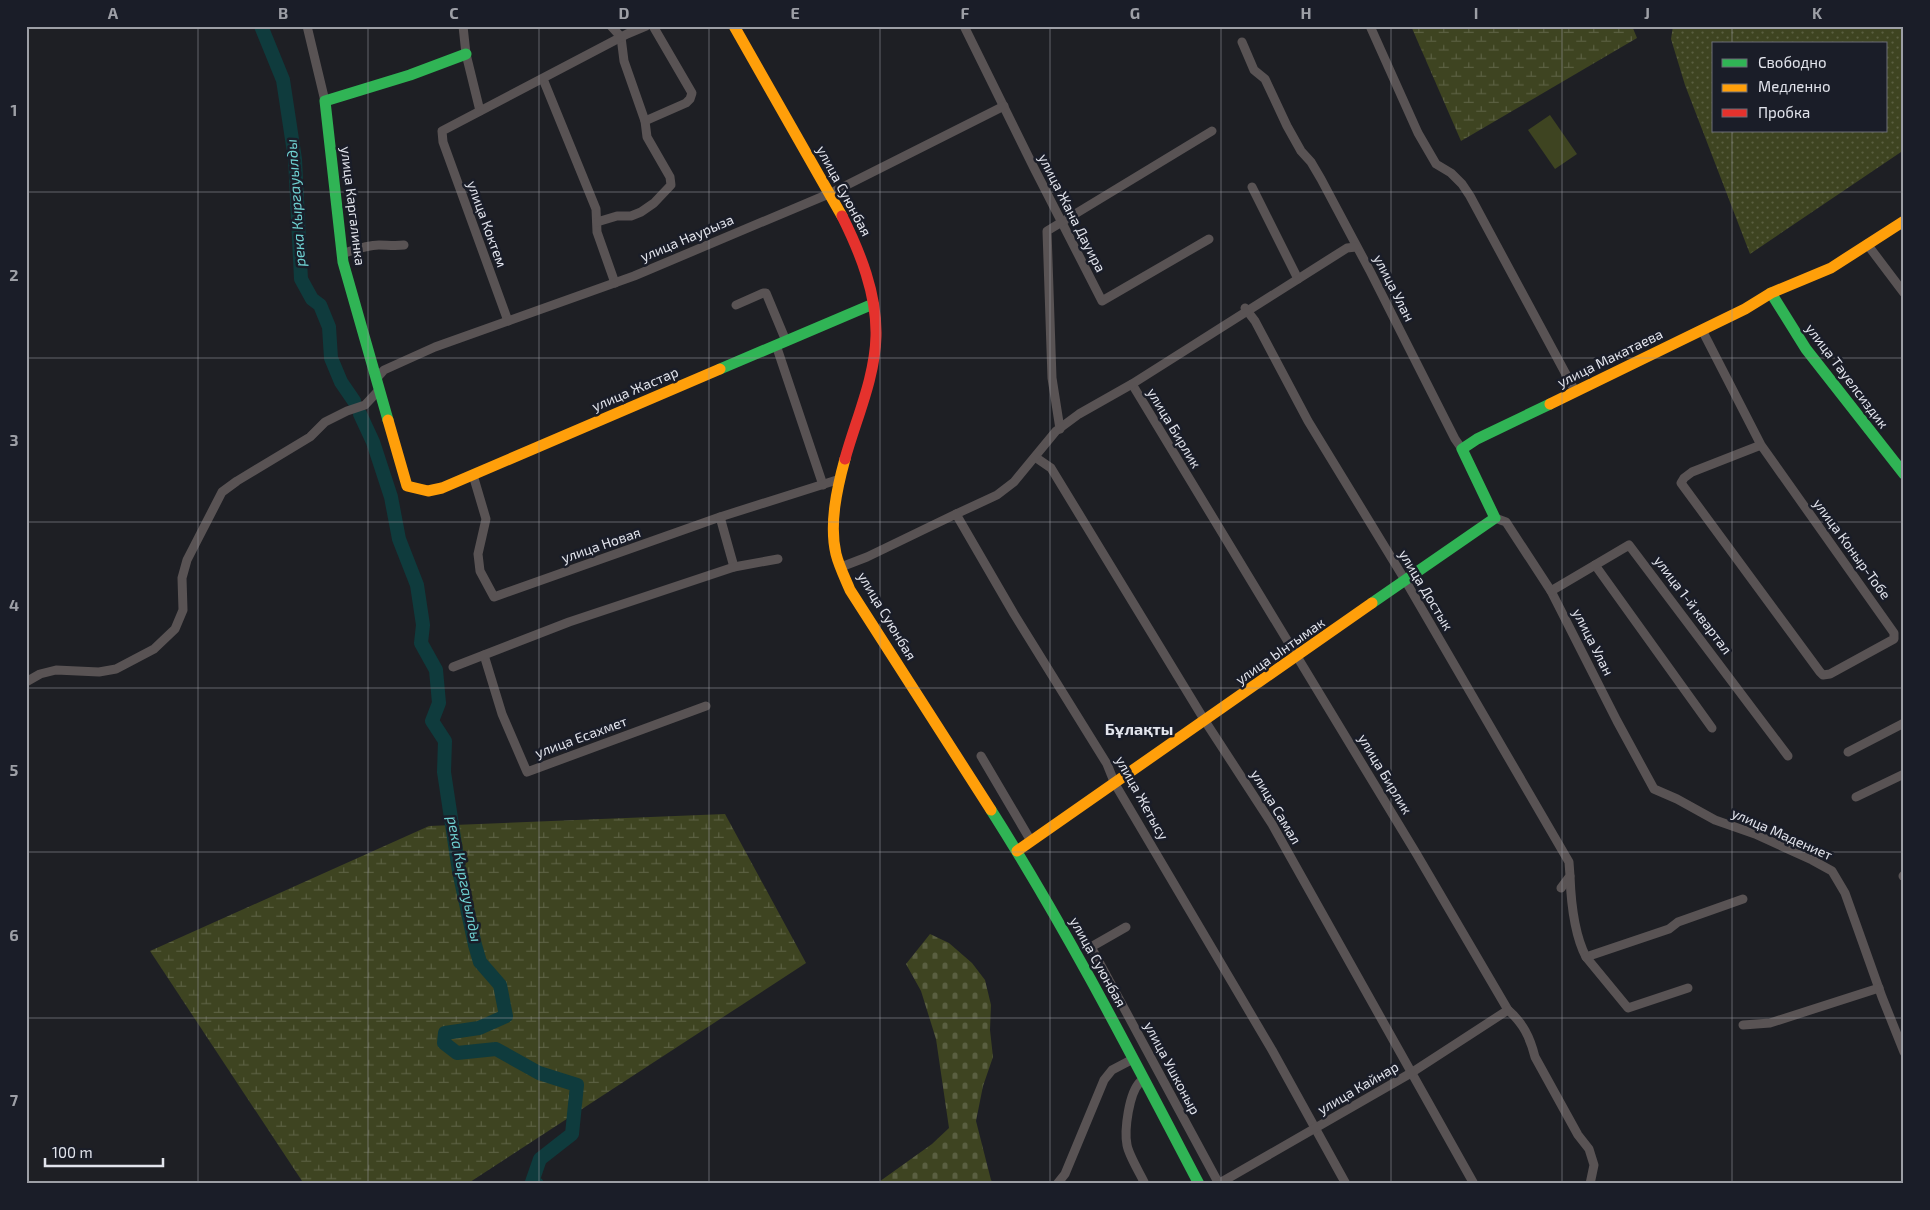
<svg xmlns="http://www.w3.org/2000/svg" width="1930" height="1210" viewBox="0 0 1930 1210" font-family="'Exo 2',sans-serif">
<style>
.grass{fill:url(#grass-dots);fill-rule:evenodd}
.wetland{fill:url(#wetland-marsh)}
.cemetery{fill:url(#cemetery-stones)}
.pitch{fill:#3e4421}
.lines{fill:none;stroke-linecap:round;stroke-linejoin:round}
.river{stroke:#0f3b3d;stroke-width:14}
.street{stroke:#595354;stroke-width:9}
.fast{stroke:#30b455;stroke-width:11}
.slow{stroke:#ff9f0a;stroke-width:11}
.jam{stroke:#e5322d;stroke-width:11}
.grid{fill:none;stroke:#9d9fa6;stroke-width:1;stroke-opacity:0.55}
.labels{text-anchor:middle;stroke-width:5;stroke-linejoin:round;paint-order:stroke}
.street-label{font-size:14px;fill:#e2e4ec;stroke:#1a1d28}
.water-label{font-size:15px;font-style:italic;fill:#6fd1d2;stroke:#1a1d28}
.quarter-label{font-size:16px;font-weight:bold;fill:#e2e4ec;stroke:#1a1d28}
.neatline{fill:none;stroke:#9d9fa6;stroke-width:2}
.grid-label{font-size:16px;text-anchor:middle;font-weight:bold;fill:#9d9fa6}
</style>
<defs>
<pattern id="grass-dots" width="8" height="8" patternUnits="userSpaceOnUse" patternTransform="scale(1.25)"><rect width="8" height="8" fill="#3e4421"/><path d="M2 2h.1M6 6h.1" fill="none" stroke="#5a5f41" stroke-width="1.8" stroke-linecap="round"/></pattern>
<pattern id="wetland-marsh" width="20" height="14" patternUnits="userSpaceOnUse" patternTransform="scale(1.25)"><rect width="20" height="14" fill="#3e4421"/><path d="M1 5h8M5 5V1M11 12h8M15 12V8" fill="none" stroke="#5a5f41"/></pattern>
<pattern id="cemetery-stones" width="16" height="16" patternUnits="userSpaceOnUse" patternTransform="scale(1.25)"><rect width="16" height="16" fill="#3e4421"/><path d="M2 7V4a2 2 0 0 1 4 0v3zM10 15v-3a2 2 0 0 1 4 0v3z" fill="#5a5f41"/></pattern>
</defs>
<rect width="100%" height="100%" fill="#1e1f24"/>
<!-- grass -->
<path class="grass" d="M 1673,26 L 1904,26 L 1904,150 L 1750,254 L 1685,85 L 1671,39 ZM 1714,44 L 1886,44 L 1886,131 L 1714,131 Z"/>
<!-- wetland -->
<g class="wetland">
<polygon points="1411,26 1632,26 1637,38 1461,141"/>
<polygon points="725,814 806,963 467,1184 304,1184 150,951 429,826"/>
</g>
<!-- cemetery -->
<polygon class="cemetery" points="930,934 949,943 972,963 985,980 991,1005 990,1030 993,1057 983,1086 976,1121 991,1180 994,1184 876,1184 932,1144 949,1128 936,1039 921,991 906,964"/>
<!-- pitch -->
<polygon class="pitch" points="1550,115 1577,154 1555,169 1528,130"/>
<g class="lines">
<!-- river -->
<g class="river">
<polyline points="261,26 283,80 295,159 301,279 312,299 320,305 329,327 331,358 341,382 354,401"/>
<polyline points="360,414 373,442 391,497 399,539 417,585 423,625 421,643 436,670 439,703 432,721 445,741 444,772 459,871 475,945 480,962 500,985 506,1016 479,1028 445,1033 444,1043 457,1053 496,1049 539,1073 577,1085 572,1134 540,1159 532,1182 537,1184"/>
</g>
<!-- street -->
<g class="street">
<polyline points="307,26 325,101"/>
<polyline points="463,26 466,54 480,111"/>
<polyline points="964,26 1034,168 1102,301 1209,239"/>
<polyline points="1370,26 1418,133 1436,164 1451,173 1462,184 1470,196 1575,391"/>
<polyline points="1242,42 1254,70 1265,79 1287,126 1301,151 1311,162 1321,179 1370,271 1455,439 1462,449"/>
<polyline points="543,79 596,209 597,232 615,283"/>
<polyline points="645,121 686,103 690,99 692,93 653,26"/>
<polyline points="1252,187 1298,279"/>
<polyline points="597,222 617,216 631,216 641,212 654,203 671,185 670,177 647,137 645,121 624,61 621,37 611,26"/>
<polyline points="1867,244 1904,293"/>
<path d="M 342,254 C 354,250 366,245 379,245 C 387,245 395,246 404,245"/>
<polyline points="736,305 763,293 766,293 786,341"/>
<polyline points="1245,308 1255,321 1308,421 1405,580 1569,862 1570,876 1561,888"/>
<polyline points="508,321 443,142 442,131 627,34 646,26"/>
<polyline points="1702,330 1761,445 1894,633 1894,639 1830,674 1823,675 1820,672 1681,483 1684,478 1692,472 1761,445"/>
<polyline points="776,345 823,485"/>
<polyline points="376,379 384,370 435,347 634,276 831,193 1004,106"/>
<path d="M 1132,384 L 1416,853 L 1508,1010 C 1523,1023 1530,1037 1535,1057 L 1578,1135 L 1589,1149 L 1594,1165 L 1590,1184"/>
<polyline points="1060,429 1052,378 1047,231 1212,131"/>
<polyline points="1035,457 1051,468 1205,721 1272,824 1474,1184"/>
<polyline points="473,475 486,519 478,554 480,571 494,597 720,517 840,479"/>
<polyline points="956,514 997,495 1014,482 1056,431 1079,414 1132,384 1347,248 1356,247"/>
<polyline points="720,517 734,567"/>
<polyline points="1495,518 1506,522 1551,591 1617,721 1654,789 1677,799 1715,820 1755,834 1812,860 1832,871 1845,893 1882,997 1904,1052"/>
<polyline points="1595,565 1712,728"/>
<polyline points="841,567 867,557 956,514 1014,614 1107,764 1115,784 1272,1050 1346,1184"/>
<polyline points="1551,591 1629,545 1788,756"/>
<polyline points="484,655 502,714 527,772 706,706"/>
<polyline points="453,667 569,622 734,567 778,559"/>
<polyline points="26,682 40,674 56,670 99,672 116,669 154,649 175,629 183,610 182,578 187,560 222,492 237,481 310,437 325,422 347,411 365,405 379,390"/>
<polyline points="1848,752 1904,723"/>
<polyline points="981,756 1031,841"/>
<polyline points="1856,797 1904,774"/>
<path d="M 1570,876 C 1571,903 1574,934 1586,957 L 1669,929 L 1678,922 L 1743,899"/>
<polyline points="1903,876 1904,875"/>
<polyline points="1126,927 1091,947 1219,1184"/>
<polyline points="1586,957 1628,1008 1688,988"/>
<polyline points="1743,1025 1770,1023 1879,988"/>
<path d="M 1145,1081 L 1140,1082 C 1129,1093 1124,1130 1127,1145 C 1129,1156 1140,1173 1145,1184"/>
<polyline points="1057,1184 1065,1174 1104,1080 1112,1070 1133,1059"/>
<polyline points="1218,1184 1411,1073 1508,1010"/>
</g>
<!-- fast -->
<g class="fast">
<polyline points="1771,293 1806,349 1904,474"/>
<polyline points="720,369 873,304"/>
<polyline points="388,420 343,262 325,101 410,75 466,54"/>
<polyline points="1372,603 1495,518 1462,449 1477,439 1550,404"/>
<path d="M 991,810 C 1068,931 1133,1058 1199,1184"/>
</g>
<!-- slow -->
<g class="slow">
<polyline points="734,26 842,216"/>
<polyline points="1550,404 1745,309 1771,293 1831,268 1904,221"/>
<polyline points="388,420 407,486 428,491 442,488 720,369"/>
<path d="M 845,459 C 837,488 829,524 836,554 C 839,566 845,578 850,590 L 991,810"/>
<polyline points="1017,851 1372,603"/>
</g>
<!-- jam -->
<path class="jam" d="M 842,216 C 860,252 877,294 876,336 C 875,378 856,419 845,459"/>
</g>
<!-- grid -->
<path class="grid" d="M 198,26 L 198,1184M 368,26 L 368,1184M 539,26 L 539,1184M 709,26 L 709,1184M 880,26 L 880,1184M 1050,26 L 1050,1184M 1221,26 L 1221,1184M 1391,26 L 1391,1184M 1562,26 L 1562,1184M 1732,26 L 1732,44M 1732,131 L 1732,1184M 26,192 L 1904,192M 26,358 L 1904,358M 26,522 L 1904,522M 26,688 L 1904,688M 26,852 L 1904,852M 26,1018 L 1904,1018"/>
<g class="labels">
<!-- street labels -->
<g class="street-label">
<text transform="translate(844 191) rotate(62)" y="5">улица Суюнбая</text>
<text transform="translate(353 206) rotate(83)" y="5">улица Каргалинка</text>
<text transform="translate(1072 213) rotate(63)" y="5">улица Жана Дауира</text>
<text transform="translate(487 224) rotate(70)" y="5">улица Коктем</text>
<text transform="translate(687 238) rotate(-23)" y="5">улица Наурыза</text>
<text transform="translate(1394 288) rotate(63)" y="5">улица Улан</text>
<text transform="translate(1610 358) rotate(-26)" y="5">улица Макатаева</text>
<text transform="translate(1847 376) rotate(53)" y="5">улица Тауелсиздик</text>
<text transform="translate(635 389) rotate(-23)" y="5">улица Жастар</text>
<text transform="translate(1174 428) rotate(59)" y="5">улица Бирлик</text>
<text transform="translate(601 545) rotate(-19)" y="5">улица Новая</text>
<text transform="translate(1852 549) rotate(54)" y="5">улица Коныр-Тобе</text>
<text transform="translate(1426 590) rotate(59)" y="5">улица Достык</text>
<text transform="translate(1693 605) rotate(53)" y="5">улица 1-й квартал</text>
<text transform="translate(887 616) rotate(59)" y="5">улица Суюнбая</text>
<text transform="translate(1593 642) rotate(63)" y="5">улица Улан</text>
<text transform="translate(1280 651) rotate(-35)" y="5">улица Ынтымак</text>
<text transform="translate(581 737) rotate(-20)" y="5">улица Есахмет</text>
<text transform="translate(1385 774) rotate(59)" y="5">улица Бирлик</text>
<text transform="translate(1142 798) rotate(61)" y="5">улица Жетысу</text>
<text transform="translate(1276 807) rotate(59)" y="5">улица Самал</text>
<text transform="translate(1782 834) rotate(24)" y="5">улица Мадениет</text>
<text transform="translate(1098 962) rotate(61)" y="5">улица Суюнбая</text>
<text transform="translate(1172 1068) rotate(62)" y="5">улица Ушконыр</text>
<text transform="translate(1358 1088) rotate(-30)" y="5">улица Кайнар</text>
</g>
<!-- water labels -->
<g class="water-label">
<text transform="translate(296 203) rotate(-94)" y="5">река Кыргауылды</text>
<text transform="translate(464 879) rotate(79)" y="5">река Кыргауылды</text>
</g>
<!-- quarter labels -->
<g class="quarter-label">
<text x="1139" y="735">Бұлақты</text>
</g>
</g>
<!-- border -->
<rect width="1930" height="1210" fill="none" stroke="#1a1d28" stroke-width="55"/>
<!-- legend -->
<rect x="1712" y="42" width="175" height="90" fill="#1a1d28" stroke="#6a6d76"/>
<rect x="1722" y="59" width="25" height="8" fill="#30b455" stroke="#6a6d76"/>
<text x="1758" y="68" font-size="15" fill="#e2e4ec">Свободно</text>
<rect x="1722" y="84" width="25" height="8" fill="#ff9f0a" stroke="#6a6d76"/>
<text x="1758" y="92" font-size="15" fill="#e2e4ec">Медленно</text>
<rect x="1722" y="109" width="25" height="8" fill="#e5322d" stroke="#6a6d76"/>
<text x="1758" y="118" font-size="15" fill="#e2e4ec">Пробка</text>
<!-- scale -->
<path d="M45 1158v8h118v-8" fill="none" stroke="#e2e4ec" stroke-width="2.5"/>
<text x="52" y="1158" font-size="15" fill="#e2e4ec" stroke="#1a1d28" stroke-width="4" paint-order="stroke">100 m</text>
<rect x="28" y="28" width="1874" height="1154" class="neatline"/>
<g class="grid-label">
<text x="113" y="19">A</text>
<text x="283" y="19">B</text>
<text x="454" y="19">C</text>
<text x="624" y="19">D</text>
<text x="795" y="19">E</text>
<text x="965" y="19">F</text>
<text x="1135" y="19">G</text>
<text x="1306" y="19">H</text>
<text x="1476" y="19">I</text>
<text x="1647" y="19">J</text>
<text x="1817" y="19">K</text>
<text x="14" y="116">1</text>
<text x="14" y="281">2</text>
<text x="14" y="446">3</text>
<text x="14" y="611">4</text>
<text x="14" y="776">5</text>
<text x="14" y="941">6</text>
<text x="14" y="1106">7</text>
</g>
</svg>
